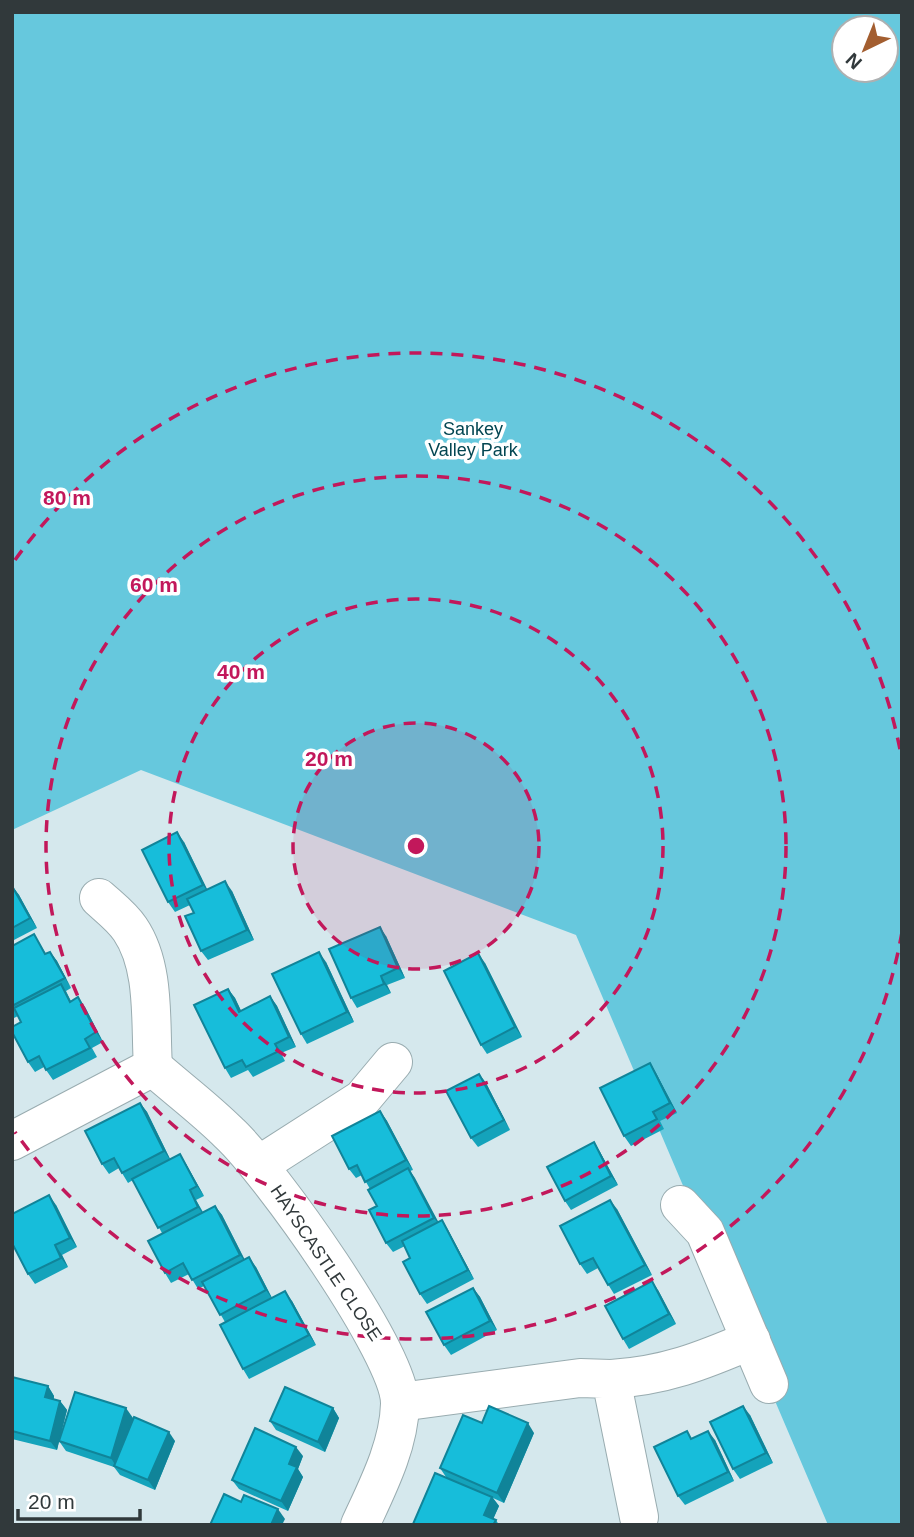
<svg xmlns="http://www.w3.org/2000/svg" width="914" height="1537" viewBox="0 0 914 1537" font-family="Arial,sans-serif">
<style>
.green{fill:#66c8dd;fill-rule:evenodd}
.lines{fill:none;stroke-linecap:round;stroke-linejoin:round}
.minor-casing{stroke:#99acb0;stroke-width:40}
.minor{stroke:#fff;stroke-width:38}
.wall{fill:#14a3bb}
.shaded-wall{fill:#108499}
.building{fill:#17bdda;stroke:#108499;stroke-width:2}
.ring{fill:none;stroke:#c2185b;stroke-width:3.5;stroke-dasharray:12 9}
.labels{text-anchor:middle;stroke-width:7;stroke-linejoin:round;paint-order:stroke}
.park-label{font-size:18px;fill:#034652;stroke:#fff}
.street-label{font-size:18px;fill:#31393b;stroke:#fff}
.centre{fill:#c2185b;stroke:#fff;stroke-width:3.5}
.ring-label{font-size:21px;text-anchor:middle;font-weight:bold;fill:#c2185b;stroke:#fff;stroke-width:7;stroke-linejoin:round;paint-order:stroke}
</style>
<rect width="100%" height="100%" fill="#d5e8ed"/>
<!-- green -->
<path class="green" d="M 12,12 L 902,12 L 902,1525 L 828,1525 L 576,935 L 141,770 L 12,830 ZM 844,28 L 886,28 L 886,70 L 844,70 Z"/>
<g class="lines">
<!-- minor casing -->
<g class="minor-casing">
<g id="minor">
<path d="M 153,1067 C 178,1089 205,1109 229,1133 C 269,1170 401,1354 400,1404 C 399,1446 377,1488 360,1525"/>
<path d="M 12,1141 L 153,1067 C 150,1023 156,967 130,929 C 122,917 110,908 99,898"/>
<polyline points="259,1165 362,1099 393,1062"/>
<polyline points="680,1205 705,1232 769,1384"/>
<path d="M 611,1379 C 664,1376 702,1361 751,1340"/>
<polyline points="400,1402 580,1378 611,1379 639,1517"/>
</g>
</g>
<!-- minor -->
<use href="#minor" class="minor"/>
</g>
<!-- wall -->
<g class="wall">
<polygon points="184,842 207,890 232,891 254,940 208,960 201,951 194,913 190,905 175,912 168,902"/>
<polygon points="12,886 19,895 37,928 12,941"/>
<polygon points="34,934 46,954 50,952 57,961 71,988 66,991 71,1001 85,1007 103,1042 92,1048 97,1057 53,1080 44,1067 35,1072 28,1062 21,1022 18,1016 12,1019 12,946"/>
<polygon points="386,936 405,978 387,985 391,993 357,1008 351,998"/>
<polygon points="326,962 354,1022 307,1044 301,1034"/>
<polygon points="485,963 522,1037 487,1054 481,1045"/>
<polygon points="228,989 235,998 241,1011 270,996 277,1006 296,1047 281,1053 285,1061 253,1077 248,1070 231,1078 225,1068"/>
<polygon points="650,1063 656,1073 677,1113 660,1121 664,1129 631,1146 624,1136"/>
<polygon points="479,1074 486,1083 510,1130 478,1147 471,1138"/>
<polygon points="140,1103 147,1112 170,1159 186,1164 204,1196 196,1200 203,1212 215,1206 222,1215 244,1259 256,1267 272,1298 292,1301 316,1345 249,1379 243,1369 225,1322 204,1286 198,1289 189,1274 171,1283 165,1273 162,1233 133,1180 128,1183 119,1168 109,1174 102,1164"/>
<polygon points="380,1111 387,1121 413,1170 410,1171 438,1222 442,1220 448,1230 474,1279 427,1304 420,1294 410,1258 405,1246 393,1252 386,1243 377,1206 370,1189 362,1175 356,1178 349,1169"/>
<polygon points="594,1142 600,1152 618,1185 571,1210 565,1201"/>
<polygon points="56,1205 77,1247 62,1255 68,1267 35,1284 28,1274"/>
<polygon points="617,1209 652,1275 614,1294 598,1268 587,1274 580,1264"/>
<polygon points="473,1288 480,1297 497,1330 451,1355 444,1345"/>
<polygon points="658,1290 676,1324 629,1349 623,1339"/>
<polygon points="12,1377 48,1386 54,1396 54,1399 60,1401 67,1410 59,1441 133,1418 175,1441 155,1490 120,1475 114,1467 66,1451 59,1441 57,1450 12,1439"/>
<polygon points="333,1408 339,1418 325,1452 276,1430 270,1421"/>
<polygon points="750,1415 773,1463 740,1479 733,1469"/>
<polygon points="482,1423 534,1433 504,1503 493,1498 499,1506 493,1519 496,1520 499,1525 414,1525 413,1524 446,1477 440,1468"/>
<polygon points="692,1438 715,1440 734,1481 685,1505 678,1496"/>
<polygon points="303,1456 298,1469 303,1477 288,1511 239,1489 232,1480"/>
</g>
<!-- shaded-wall -->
<g class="shaded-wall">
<polygon points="177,832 184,842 210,895 203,885"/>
<polygon points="225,881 232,891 254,940 247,930"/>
<polygon points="12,886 19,895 37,928 30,918"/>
<polygon points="380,927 386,936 405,978 398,968"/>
<polygon points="50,952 57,961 71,988 65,978"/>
<polygon points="319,952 326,962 354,1022 347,1012"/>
<polygon points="478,953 485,963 522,1037 515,1027"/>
<polygon points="381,976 387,985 391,993 384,984"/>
<polygon points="228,989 235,998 246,1021 239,1012"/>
<polygon points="270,996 277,1006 296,1047 289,1037"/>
<polygon points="78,997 85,1007 103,1042 96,1032"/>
<polygon points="650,1063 656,1073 677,1113 670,1103"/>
<polygon points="479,1074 486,1083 510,1130 504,1120"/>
<polygon points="140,1103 147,1112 171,1161 164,1151"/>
<polygon points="380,1111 387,1121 413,1170 406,1160"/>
<polygon points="594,1142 600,1152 618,1185 611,1176"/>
<polygon points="180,1154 186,1164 204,1196 197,1186"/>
<polygon points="408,1168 415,1178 441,1227 434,1218"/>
<polygon points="190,1190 196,1200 205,1217 198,1207"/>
<polygon points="49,1195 56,1205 77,1247 70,1238"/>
<polygon points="610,1200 617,1209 652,1275 645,1265"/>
<polygon points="215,1206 222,1215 247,1264 240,1255"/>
<polygon points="442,1220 448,1230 474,1279 468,1270"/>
<polygon points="55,1245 62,1255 68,1267 61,1258"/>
<polygon points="249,1257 256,1267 273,1300 266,1290"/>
<polygon points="652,1281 658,1290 676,1324 669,1314"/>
<polygon points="473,1288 480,1297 497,1330 490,1321"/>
<polygon points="285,1291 292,1301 316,1345 309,1335"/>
<polygon points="48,1386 54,1396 52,1407 45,1397"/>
<polygon points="60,1401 67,1410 57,1450 50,1441"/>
<polygon points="743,1406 750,1415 773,1463 766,1453"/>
<polygon points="126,1408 133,1418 117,1468 111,1458"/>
<polygon points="333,1408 339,1418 325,1452 318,1442"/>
<polygon points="528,1423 534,1433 504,1503 497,1493"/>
<polygon points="708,1431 715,1440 734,1481 728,1472"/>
<polygon points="169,1432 175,1441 155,1490 148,1480"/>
<polygon points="296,1447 303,1456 298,1469 303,1477 288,1511 281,1501 289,1464"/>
<polygon points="492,1497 499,1506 491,1524 484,1515"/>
<polygon points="278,1509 285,1519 282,1525 271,1525"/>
</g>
<!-- building -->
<g class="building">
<polygon points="177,832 203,885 168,902 142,850"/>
<polygon points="225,881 247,930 201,951 185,916 194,913 187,899"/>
<polygon points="12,886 30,918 12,928"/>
<polygon points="380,927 398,968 381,976 384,984 351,998 329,949"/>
<polygon points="34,934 45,954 50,952 65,978 12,1006 12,946"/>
<polygon points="319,952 347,1012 301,1034 272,974"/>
<polygon points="478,953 515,1027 481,1045 444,971"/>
<polygon points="61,984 70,1002 78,997 96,1032 85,1039 90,1048 46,1070 39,1056 28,1062 12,1032 12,1027 21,1022 14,1008"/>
<polygon points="228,989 239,1012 270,996 289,1037 275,1044 279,1051 246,1067 242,1060 225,1068 194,1005"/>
<polygon points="650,1063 670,1103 653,1112 657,1119 624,1136 600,1088"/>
<polygon points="479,1074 504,1120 471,1138 446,1091"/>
<polygon points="140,1103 164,1151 122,1173 114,1158 102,1164 85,1131"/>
<polygon points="380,1111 406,1160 365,1182 357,1165 349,1169 332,1136"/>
<polygon points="594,1142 611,1176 565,1201 547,1167"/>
<polygon points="180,1154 197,1186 190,1190 198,1207 158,1228 132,1179"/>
<polygon points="408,1168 434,1218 386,1243 369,1210 377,1206 368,1190"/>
<polygon points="49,1195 70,1238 55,1245 61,1258 28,1274 12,1243 12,1214"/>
<polygon points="610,1200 645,1265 608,1285 593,1258 580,1264 560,1226"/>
<polygon points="215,1206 240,1255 192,1280 183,1263 165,1273 148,1241"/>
<polygon points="442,1220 468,1270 420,1294 403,1262 410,1258 402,1241"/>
<polygon points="249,1257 266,1290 220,1315 202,1282"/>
<polygon points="652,1281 669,1314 623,1339 605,1306"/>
<polygon points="473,1288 490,1321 444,1345 426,1312"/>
<polygon points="285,1291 309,1335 243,1369 220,1325"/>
<polygon points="12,1377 48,1386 45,1397 60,1401 50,1441 12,1431"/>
<polygon points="285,1387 333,1408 318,1442 270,1421"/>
<polygon points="75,1392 126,1408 111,1458 59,1441"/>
<polygon points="489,1406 528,1423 497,1493 440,1468 463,1415 482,1423"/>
<polygon points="743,1406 766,1453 733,1469 710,1422"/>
<polygon points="134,1417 169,1432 148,1480 114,1466"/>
<polygon points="255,1428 296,1447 289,1464 297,1467 281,1501 232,1480"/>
<polygon points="687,1431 691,1439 708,1431 728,1472 678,1496 654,1447"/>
<polygon points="435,1473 492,1497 484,1515 496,1520 493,1525 415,1525 413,1524"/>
<polygon points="224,1494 241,1502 244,1495 278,1509 271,1525 210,1525"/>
</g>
<!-- distance rings -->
<circle cx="416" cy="846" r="123" fill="#c2185b" fill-opacity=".12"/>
<g class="ring">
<circle cx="416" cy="846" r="123"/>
<circle cx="416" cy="846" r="247"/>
<circle cx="416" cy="846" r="370"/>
<path d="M902 932A493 493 0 0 1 15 1132M15 560A493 493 0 0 1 902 760"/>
</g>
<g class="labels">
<!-- park labels -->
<g class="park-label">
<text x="473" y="435">Sankey<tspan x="473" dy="21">Valley Park</tspan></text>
</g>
<!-- street labels -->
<g class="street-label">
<text transform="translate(326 1263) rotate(56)" y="6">HAYSCASTLE CLOSE</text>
</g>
</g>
<circle cx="416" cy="846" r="10" class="centre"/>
<g class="ring-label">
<text x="67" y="505">80 m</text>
<text x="154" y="592">60 m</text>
<text x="241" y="679">40 m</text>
<text x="329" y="766">20 m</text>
</g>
<!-- border -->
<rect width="914" height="1537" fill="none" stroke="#31393b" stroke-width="28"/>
<!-- north arrow -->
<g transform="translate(865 49) rotate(223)"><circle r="33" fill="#ffffff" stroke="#adb0b1" stroke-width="2"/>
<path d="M0-5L12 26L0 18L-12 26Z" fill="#a35e30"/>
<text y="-10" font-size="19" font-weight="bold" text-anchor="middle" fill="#31393b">N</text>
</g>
<!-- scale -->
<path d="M18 1509v10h122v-10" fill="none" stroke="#31393b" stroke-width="3.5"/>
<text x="28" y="1509" font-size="21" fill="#31393b" stroke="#ffffff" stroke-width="5" paint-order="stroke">20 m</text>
</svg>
